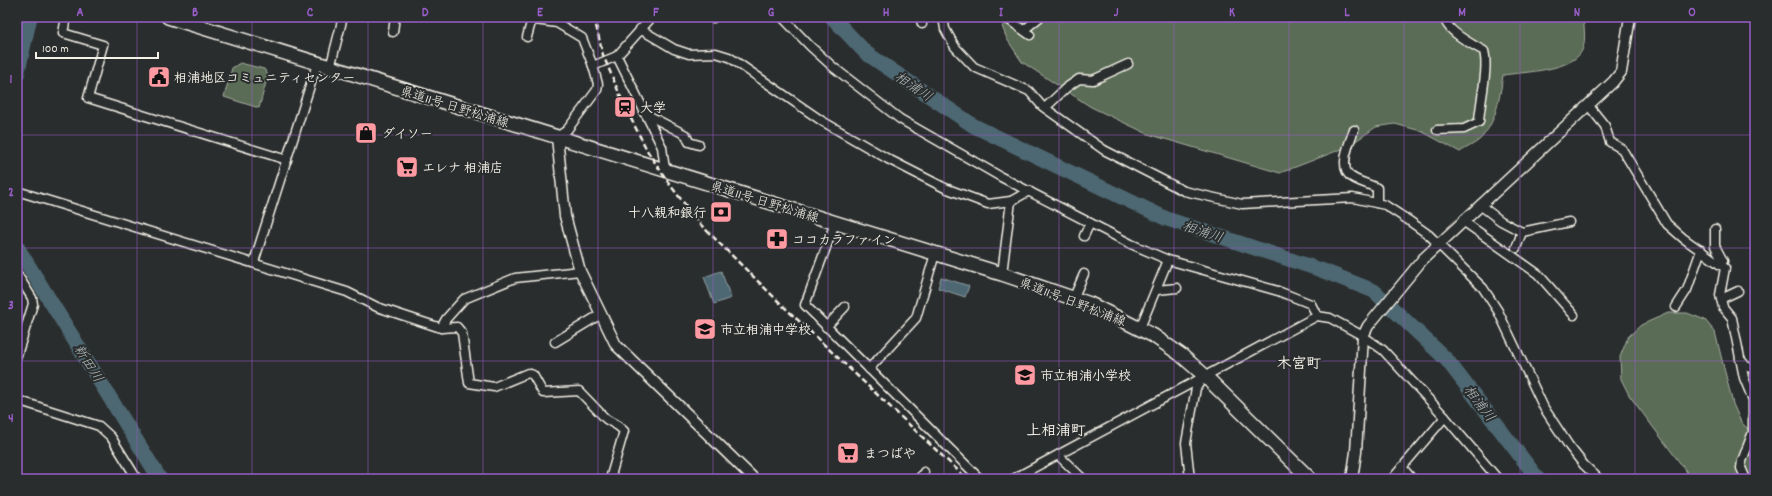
<svg xmlns="http://www.w3.org/2000/svg" width="1772" height="496" viewBox="0 0 1772 496" font-family="Dekko,'Klee One',sans-serif">
<style>
.green{fill:#5a6c57;stroke:#a7aea0}
.water{fill:#4d6772;stroke:#909ea1}
.lines{fill:none;stroke-linecap:round;stroke-linejoin:round}
.river{stroke:#4d6772;stroke-width:15}
.minor-casing{stroke:#f4f1e8;stroke-width:11}
.tertiary-casing{stroke:#f4f1e8;stroke-width:13}
.primary-casing{stroke:#f4f1e8;stroke-width:16}
.minor{stroke:#2a2d2e;stroke-width:8}
.tertiary{stroke:#2a2d2e;stroke-width:10}
.primary{stroke:#2a2d2e;stroke-width:13}
.rail{stroke:#f4f1e8;stroke-width:2.5;stroke-dasharray:6 3;stroke-linecap:butt}
.grid{fill:none;stroke:#995dc9;stroke-width:1;stroke-opacity:0.55}
.labels{text-anchor:middle;stroke-width:4;stroke-linejoin:round;paint-order:stroke}
.poi-label{font-size:13px;font-weight:bold;fill:#f4f1e8;stroke:#2a2d2e;text-anchor:start}
.street-label{font-size:13px;fill:#f4f1e8;stroke:#2a2d2e}
.water-label{font-size:14px;font-style:italic;fill:#b1bab9;stroke:#2a2d2e}
.quarter-label{font-size:15px;font-weight:bold;fill:#f4f1e8;stroke:#2a2d2e}
.neatline{fill:none;stroke:#995dc9;stroke-width:1.5}
.grid-label{font-size:13px;text-anchor:middle;font-weight:bold;fill:#995dc9}
</style>
<rect width="100%" height="100%" fill="#2a2d2e"/>
<filter id="ink" filterUnits="userSpaceOnUse"><feTurbulence type="fractalNoise" baseFrequency=".025" numOctaves="2"/><feDisplacementMap in="SourceGraphic" scale="8" xChannelSelector="R" yChannelSelector="G"/><feConvolveMatrix kernelMatrix="1 2 1 2 8 2 1 2 1" color-interpolation-filters="sRGB"/></filter>
<g filter="url(#ink)">
<!-- green -->
<g class="green">
<path d="M 1020,17 L 1583,17 C 1584,27 1586,39 1583,48 C 1576,71 1523,72 1503,75 C 1500,96 1497,119 1483,136 C 1478,143 1467,147 1460,152 L 1421,131 L 1395,124 L 1376,127 L 1347,147 L 1280,173 L 1148,134 L 1091,107 L 1022,62 L 1007,39 L 1002,26 Z"/>
<polygon points="240,63 264,69 268,75 259,108 224,97 232,68"/>
<polygon points="1668,313 1687,313 1705,320 1715,332 1733,404 1741,422 1755,436 1755,479 1692,479 1629,395 1621,379 1620,357 1628,337 1641,325"/>
</g>
<!-- water -->
<g class="water">
<polygon points="721,271 731,298 714,304 704,277"/>
<polygon points="941,277 969,286 965,297 938,288"/>
</g>
<g class="lines">
<!-- river -->
<g class="river">
<polyline points="832,17 866,53 974,126 1167,219 1321,270 1374,291 1447,360 1538,479"/>
<polyline points="17,75 30,17"/>
<polyline points="17,247 160,479"/>
</g>
<!-- minor casing -->
<g class="minor-casing">
<g id="minor">
<polyline points="66,17 63,33 103,45 88,98 287,160"/>
<polyline points="526,17 535,20 557,23 582,38 593,66"/>
<polyline points="712,17 713,18"/>
<polyline points="782,17 810,46 833,67 900,119 1001,177 1131,244 1168,260 1278,291 1311,304 1317,316"/>
<polyline points="920,17 922,24"/>
<polyline points="943,17 945,29 955,47 974,67 1029,91 1042,106 1104,150 1184,191 1242,204 1353,198 1385,205 1408,220 1429,235 1483,288 1498,311 1544,408 1569,446 1584,465 1599,479"/>
<polyline points="1005,17 1030,35"/>
<polyline points="640,29 674,49 689,54 716,53 729,57 822,121 888,159 945,188 988,204 1011,201 1002,274"/>
<polyline points="1024,30 1040,17"/>
<polyline points="393,32 395,17"/>
<polyline points="527,37 532,19"/>
<polyline points="617,56 662,147 665,170"/>
<polyline points="330,68 343,17"/>
<polyline points="1589,106 1605,126 1610,142 1622,149 1667,224 1683,238 1725,268 1720,295 1723,307 1732,318 1744,378 1753,400 1753,432 1742,461 1741,468 1746,479"/>
<polyline points="1045,108 1066,88 1079,79 1093,80 1128,64"/>
<polyline points="644,113 686,135 689,142 699,145"/>
<path d="M 1354,130 C 1350,141 1339,165 1349,175 C 1355,181 1369,184 1377,188 L 1377,203"/>
<path d="M 1437,130 L 1464,129 L 1479,122 C 1480,101 1489,69 1484,51 C 1473,45 1444,30 1445,17"/>
<polyline points="557,137 567,130 597,90 598,84 593,66 617,56 652,17"/>
<polyline points="17,191 347,292 377,307 441,328 457,327 462,333 469,383 494,387 528,373 533,375 543,393 579,391 606,419 618,426 624,431 610,479"/>
<polyline points="1011,201 1029,191"/>
<polyline points="1480,205 1501,221 1522,232 1569,222"/>
<polyline points="1463,221 1538,274 1574,315"/>
<polyline points="835,223 805,305 980,479"/>
<polyline points="1715,229 1715,246 1723,261 1719,264"/>
<polyline points="1084,236 1090,223"/>
<polyline points="1516,248 1522,232"/>
<polyline points="254,262 317,64"/>
<polyline points="17,274 32,298 33,304 17,355"/>
<polyline points="1157,290 1177,288"/>
<polyline points="1073,299 1084,274"/>
<polyline points="1721,299 1738,291"/>
<polyline points="1676,307 1687,290 1701,250"/>
<polyline points="826,327 845,307"/>
<polyline points="441,328 446,319 464,299 515,278 580,271"/>
<polyline points="1140,328 1168,260"/>
<polyline points="555,342 601,314"/>
<polyline points="1740,359 1746,366 1755,370"/>
<polyline points="869,369 916,318 935,254"/>
<polyline points="17,400 99,426 111,437 137,479"/>
<polyline points="1058,455 1083,479"/>
<polyline points="1402,467 1412,479"/>
<polyline points="919,479 924,472"/>
<polyline points="1013,479 1317,316 1330,318 1363,336 1383,350 1445,417 1498,479"/>
<polyline points="1190,479 1186,443 1196,388 1203,378"/>
<polyline points="1392,479 1445,417"/>
</g>
</g>
<!-- tertiary casing -->
<g class="tertiary-casing">
<g id="tertiary">
<polyline points="557,137 565,216 580,271 616,345 754,479"/>
<polyline points="1352,479 1356,452 1363,336 1368,326 1423,259 1613,82 1621,72 1630,17"/>
</g>
</g>
<!-- primary casing -->
<g class="primary-casing">
<polyline id="primary" points="168,17 1002,274 1090,304 1154,336 1181,355 1205,376 1310,479"/>
</g>
<!-- minor -->
<use href="#minor" class="minor"/>
<!-- tertiary -->
<use href="#tertiary" class="tertiary"/>
<!-- primary -->
<use href="#primary" class="primary"/>
<!-- rail -->
<polyline class="rail" points="594,17 603,55 625,107 648,152 670,185 700,224 782,305 967,479"/>
</g>
</g>
<!-- grid -->
<path class="grid" d="M 137,17 L 137,479M 252,17 L 252,479M 368,17 L 368,479M 483,17 L 483,479M 598,17 L 598,479M 713,17 L 713,479M 828,17 L 828,479M 944,17 L 944,479M 1059,17 L 1059,479M 1174,17 L 1174,479M 1289,17 L 1289,479M 1404,17 L 1404,479M 1520,17 L 1520,479M 1635,17 L 1635,479M 17,135 L 1755,135M 17,248 L 1755,248M 17,361 L 1755,361"/>
<!-- icons -->
<defs>
<g id="civic-square" transform="scale(1.15)"><rect x="-9" y="-9" width="18" height="18" rx="4" fill="#ff9aa2" stroke="#2a2d2e"/><path d="M-.6-6.5H3V-4.5H.6V-3L4-1V1h2V6H-6V1h2V-1L-.6-3ZM-1.2 2.5V6h2.4V2.5Z" fill="#111"/></g>
<g id="station-square" transform="scale(1.15)"><rect x="-9" y="-9" width="18" height="18" rx="4" fill="#ff9aa2" stroke="#2a2d2e"/><path d="M-3-6H3Q5-6 5-4V2Q5 4 3 4L4.5 6H3L1.5 4h-3L-3 6H-4.5L-3 4Q-5 4-5 2V-4Q-5-6-3-6ZM-3.5-4v3h7v-3ZM-3.5 1v1.5H-2V1ZM2 1v1.5H3.5V1Z" fill="#111"/></g>
<g id="shop-square" transform="scale(1.15)"><rect x="-9" y="-9" width="18" height="18" rx="4" fill="#ff9aa2" stroke="#2a2d2e"/><path d="M-5-2.5h2.3a2.7 3.5 0 0 1 5.4 0H5L5.5 6h-11ZM-1.5-2.5h3a1.5 2.3 0 0 0-3 0Z" fill="#111"/></g>
<g id="supermarket-square" transform="scale(1.15)"><rect x="-9" y="-9" width="18" height="18" rx="4" fill="#ff9aa2" stroke="#2a2d2e"/><path d="M-6-5.5h2.5l.6 2H6L4.5 2H-2.5L-4.4-4H-6ZM-1.5 3.2a1.3 1.3 0 1 0 .1 0ZM3 3.2a1.3 1.3 0 1 0 .1 0Z" fill="#111"/></g>
<g id="bank-square" transform="scale(1.15)"><rect x="-9" y="-9" width="18" height="18" rx="4" fill="#ff9aa2" stroke="#2a2d2e"/><path d="M-6-4H6V4H-6ZM0-2.3a2.3 2.3 0 1 0 0 4.6a2.3 2.3 0 1 0 0-4.6Z" fill="#111"/></g>
<g id="pharmacy-square" transform="scale(1.15)"><rect x="-9" y="-9" width="18" height="18" rx="4" fill="#ff9aa2" stroke="#2a2d2e"/><path d="M-2-6h4v4h4v4h-4v4h-4v-4h-4v-4h4Z" fill="#111"/></g>
<g id="school-square" transform="scale(1.15)"><rect x="-9" y="-9" width="18" height="18" rx="4" fill="#ff9aa2" stroke="#2a2d2e"/><path d="M0-5L7-2L0 1L-7-2ZM-4 1L0 2.5L4 1V4Q0 6-4 4Z" fill="#111"/></g>
</defs>
<g fill-rule="evenodd">
<use href="#civic-square" x="159" y="77"/>
<use href="#station-square" x="625" y="107"/>
<use href="#shop-square" x="366" y="133"/>
<use href="#supermarket-square" x="407" y="167"/>
<use href="#bank-square" x="721" y="212"/>
<use href="#pharmacy-square" x="777" y="239"/>
<use href="#school-square" x="705" y="329"/>
<use href="#school-square" x="1025" y="375"/>
<use href="#supermarket-square" x="848" y="453"/>
</g>
<g class="labels">
<!-- poi labels -->
<g class="poi-label">
<text x="174" y="82">相浦地区コミュニティセンター</text>
<text x="640" y="112">大学</text>
<text x="382" y="138">ダイソー</text>
<text x="422" y="172">エレナ 相浦店</text>
<text x="706" y="217" text-anchor="end">十八親和銀行</text>
<text x="792" y="244">ココカラファイン</text>
<text x="720" y="334">市立相浦中学校</text>
<text x="1040" y="380">市立相浦小学校</text>
<text x="864" y="458">まつばや</text>
</g>
<!-- street labels -->
<g class="street-label">
<text transform="translate(455 106) rotate(17)" y="5">県道11号 日野松浦線</text>
<text transform="translate(765 201) rotate(17)" y="5">県道11号 日野松浦線</text>
<text transform="translate(1073 301) rotate(21)" y="5">県道11号 日野松浦線</text>
</g>
<!-- water labels -->
<g class="water-label">
<text transform="translate(914 86) rotate(34)" y="5">相浦川</text>
<text transform="translate(1203 231) rotate(18)" y="5">相浦川</text>
<text transform="translate(89 363) rotate(58)" y="5">新田川</text>
<text transform="translate(1480 403) rotate(52)" y="5">相浦川</text>
</g>
<!-- quarter labels -->
<g class="quarter-label">
<text x="1299" y="368">木宮町</text>
<text x="1056" y="435">上相浦町</text>
</g>
</g>
<!-- margin -->
<rect width="1772" height="496" fill="none" stroke="#2a2d2e" stroke-width="44"/>
<!-- scale -->
<path d="M36 52v6h122v-6" fill="none" stroke="#f4f1e8" stroke-width="2"/>
<text x="42" y="52" font-size="12" fill="#f4f1e8" stroke="#2a2d2e" stroke-width="3" paint-order="stroke">100 m</text>
<rect x="22" y="22" width="1728" height="452" class="neatline"/>
<g class="grid-label">
<text x="80" y="16">A</text>
<text x="195" y="16">B</text>
<text x="310" y="16">C</text>
<text x="425" y="16">D</text>
<text x="540" y="16">E</text>
<text x="656" y="16">F</text>
<text x="771" y="16">G</text>
<text x="886" y="16">H</text>
<text x="1001" y="16">I</text>
<text x="1116" y="16">J</text>
<text x="1232" y="16">K</text>
<text x="1347" y="16">L</text>
<text x="1462" y="16">M</text>
<text x="1577" y="16">N</text>
<text x="1692" y="16">O</text>
<text x="11" y="83">1</text>
<text x="11" y="196">2</text>
<text x="11" y="309">3</text>
<text x="11" y="422">4</text>
</g>
</svg>
